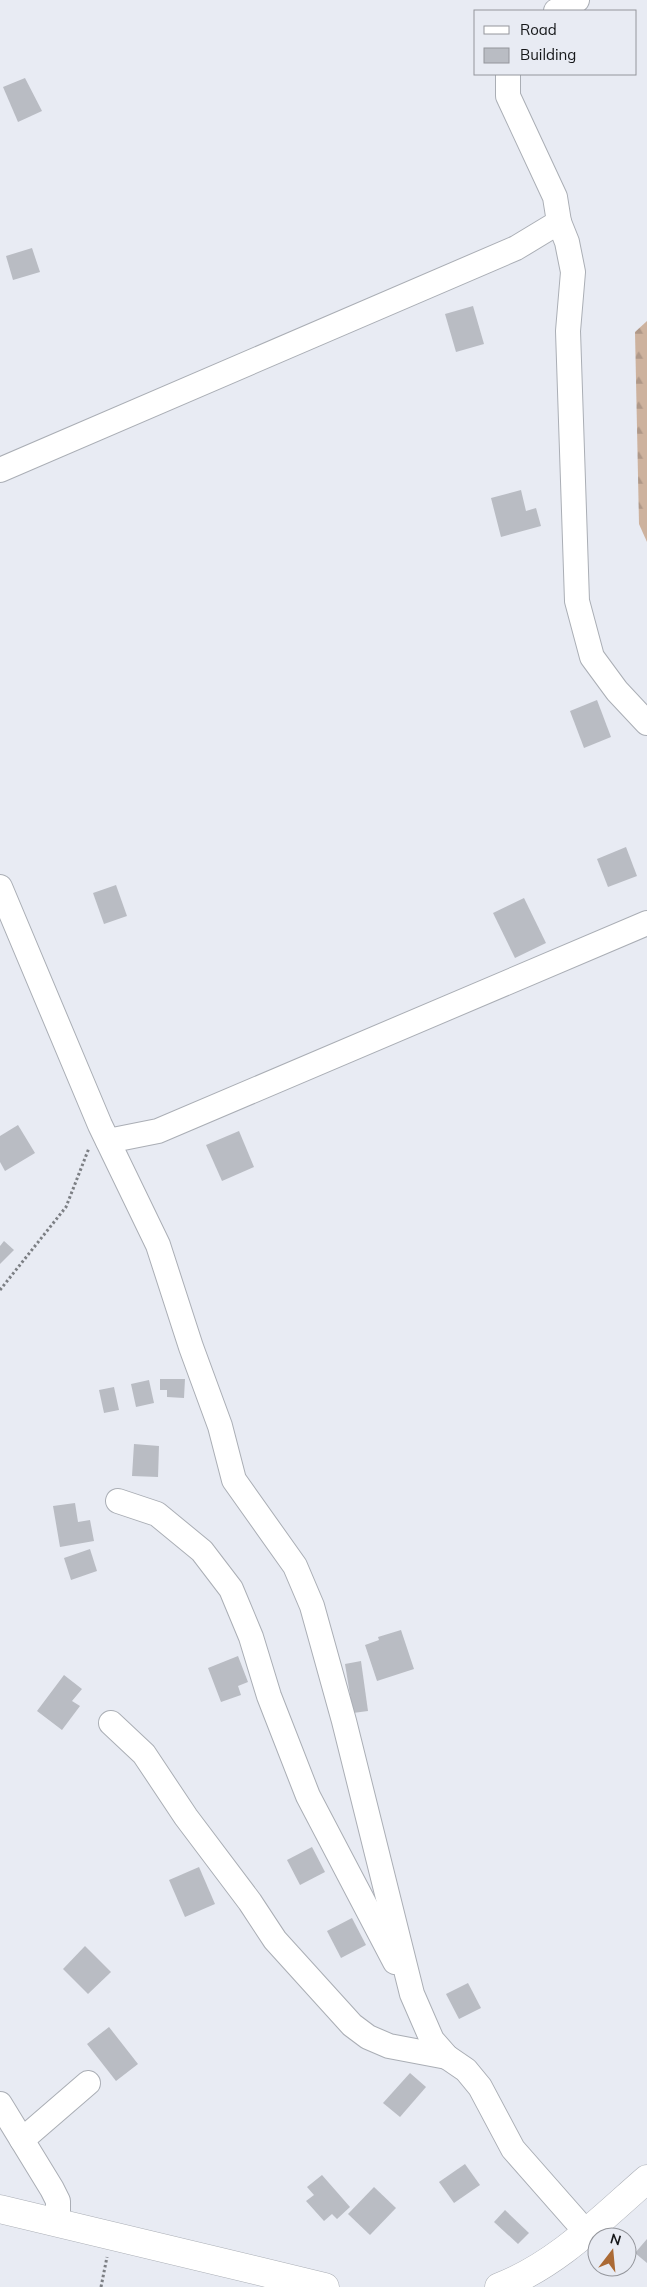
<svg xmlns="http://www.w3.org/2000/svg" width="647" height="2287" viewBox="0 0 647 2287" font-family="Mulish,sans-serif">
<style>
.forest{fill:url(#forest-firs)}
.building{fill:#b9bcc3}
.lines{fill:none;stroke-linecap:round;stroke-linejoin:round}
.minor-casing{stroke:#aaaeb5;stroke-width:26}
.major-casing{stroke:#aaaeb5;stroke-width:29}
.path{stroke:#7c7f84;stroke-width:3;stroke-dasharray:2.5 2.5;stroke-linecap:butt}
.minor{stroke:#fff;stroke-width:24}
.major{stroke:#fff;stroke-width:28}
</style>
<defs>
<pattern id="forest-firs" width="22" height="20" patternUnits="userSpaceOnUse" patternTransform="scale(1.25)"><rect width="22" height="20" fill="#cdb29e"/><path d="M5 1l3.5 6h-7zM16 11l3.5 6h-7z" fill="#af9888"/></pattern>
</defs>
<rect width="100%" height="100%" fill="#e8ebf3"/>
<!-- forest -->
<polygon class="forest" points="647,321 647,542 639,524 635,332"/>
<!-- building -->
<g class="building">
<polygon points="25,78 42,111 18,122 3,87"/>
<polygon points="32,248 40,272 13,280 6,256"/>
<polygon points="473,306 484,344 456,352 445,314"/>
<polygon points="521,490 526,511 536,508 541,526 501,537 491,498"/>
<polygon points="597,700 611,737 584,748 570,711"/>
<polygon points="626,847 637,876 608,887 597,859"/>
<polygon points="116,885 127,916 104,924 93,893"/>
<polygon points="524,898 546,943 515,958 493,913"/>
<polygon points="18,1125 35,1153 5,1171 0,1162 0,1136"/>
<polygon points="239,1131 254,1167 222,1181 206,1145"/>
<polygon points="4,1241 14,1250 0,1264 0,1246"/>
<polygon points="160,1379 185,1379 184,1398 167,1397 167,1390 160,1390"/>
<polygon points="149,1380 154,1403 136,1407 131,1384"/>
<polygon points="114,1387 119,1410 104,1413 99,1390"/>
<polygon points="134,1444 159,1446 158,1477 132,1476"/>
<polygon points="75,1503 78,1522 90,1520 94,1541 60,1547 53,1506"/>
<polygon points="90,1549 97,1571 71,1580 64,1558"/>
<polygon points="401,1630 414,1669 377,1681 365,1645 379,1640 378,1637"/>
<polygon points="238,1656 248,1682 238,1686 241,1695 221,1702 208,1668"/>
<polygon points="361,1661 368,1711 353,1713 345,1664"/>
<polygon points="64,1675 82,1689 72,1701 80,1706 62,1730 37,1711"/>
<polygon points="312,1847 325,1872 300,1885 287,1860"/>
<polygon points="199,1867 215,1904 185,1917 169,1880"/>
<polygon points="352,1918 366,1945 341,1958 327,1931"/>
<polygon points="85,1946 111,1972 88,1994 63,1969"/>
<polygon points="468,1983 481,2008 459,2019 446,1994"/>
<polygon points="109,2027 138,2064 116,2081 87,2044"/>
<polygon points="410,2073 426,2087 400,2117 383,2103"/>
<polygon points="465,2164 480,2185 454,2203 439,2182"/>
<polygon points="322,2175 350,2207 337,2219 332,2214 324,2221 306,2201 314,2195 307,2187"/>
<polygon points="374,2187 396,2208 370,2235 348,2214"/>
<polygon points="505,2210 529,2233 518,2244 494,2222"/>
<polygon points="647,2239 647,2263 635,2253"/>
</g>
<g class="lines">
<!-- minor casing -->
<g class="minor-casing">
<g id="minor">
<polyline points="556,11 577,0"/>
<polyline points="559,222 567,242 573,272 568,331 577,601 592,657 617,691 647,723"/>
<polyline points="0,470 516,248 559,222 555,197 508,96 508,74"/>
<polyline points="0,887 100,1125 158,1245 191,1347 220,1426 234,1480 295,1566 312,1606 344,1721 412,1994 432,2040 447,2057 466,2070 480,2087 513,2149 586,2232"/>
<polyline points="108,1141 158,1131 647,923"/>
<polyline points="118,1501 157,1514 202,1551 231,1589 251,1637 269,1696 308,1796 395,1962"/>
<polyline points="111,1723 144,1754 186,1817 250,1902 275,1940 352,2025 368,2037 389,2046 447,2057"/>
<polyline points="0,2104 52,2189 58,2201 58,2222"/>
<polyline points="22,2140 88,2083"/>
</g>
</g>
<!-- major casing -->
<g class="major-casing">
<g id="major">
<polyline points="0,2209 325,2287"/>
<path d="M 499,2287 C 557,2265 602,2218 647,2179"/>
</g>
</g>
<!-- path -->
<g class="path">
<polyline points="0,1290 66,1207 89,1148"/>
<polyline points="101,2287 107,2257"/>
</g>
<!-- minor -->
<use href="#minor" class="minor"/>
<!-- major -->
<use href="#major" class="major"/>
</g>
<!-- legend -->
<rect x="474" y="10" width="162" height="65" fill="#e8ebf3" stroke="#94969c"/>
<rect x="484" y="26" width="25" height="8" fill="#ffffff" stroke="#94969c"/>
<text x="520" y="35" font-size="15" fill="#151719">Road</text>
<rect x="484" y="48" width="25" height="15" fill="#b9bcc3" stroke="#94969c"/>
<text x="520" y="60" font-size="15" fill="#151719">Building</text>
<!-- north arrow -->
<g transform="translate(612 2252) rotate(16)"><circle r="24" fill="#e8ebf3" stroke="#94969c"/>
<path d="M0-4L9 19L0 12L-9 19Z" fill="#ab6a35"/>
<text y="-8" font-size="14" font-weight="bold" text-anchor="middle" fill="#151719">N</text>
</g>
</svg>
